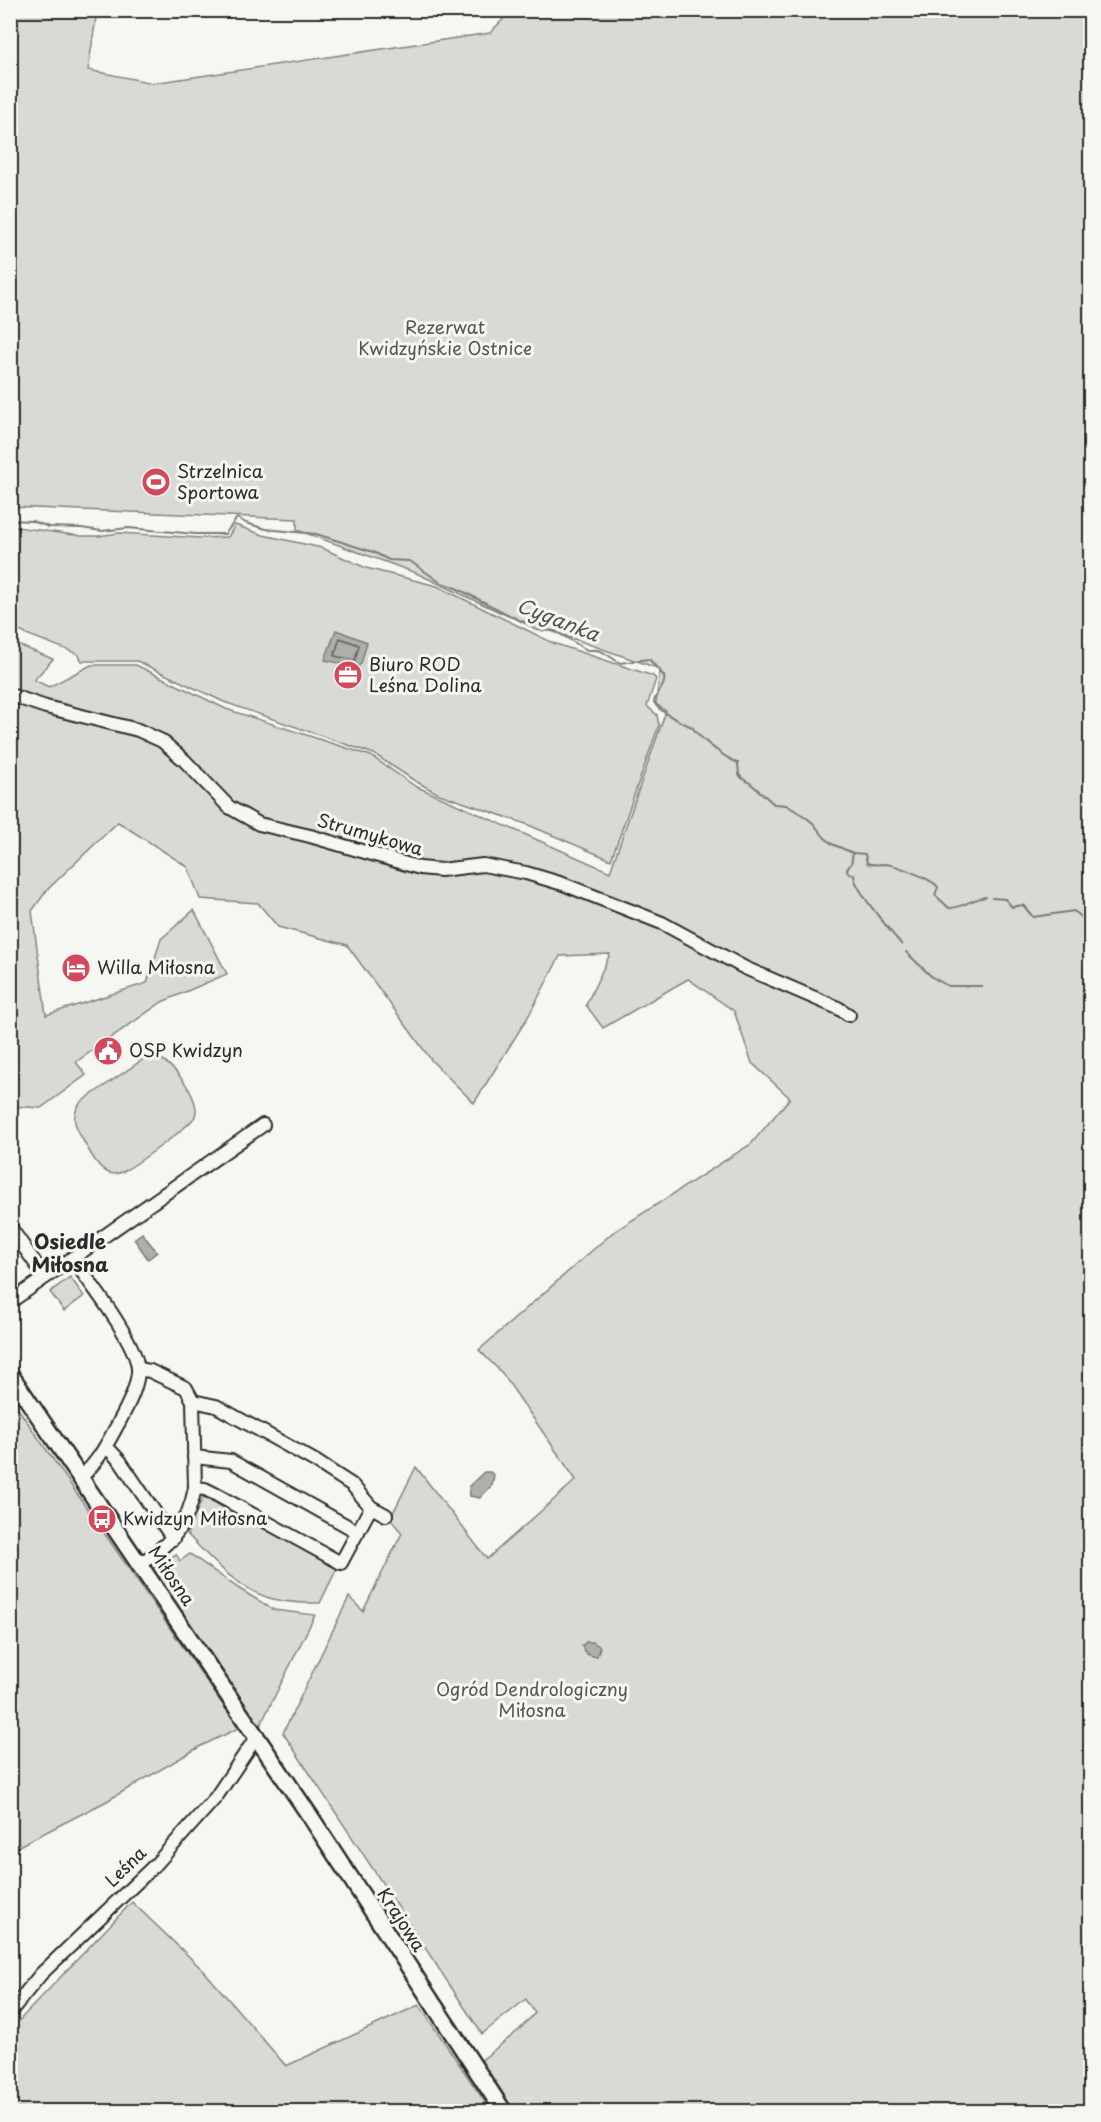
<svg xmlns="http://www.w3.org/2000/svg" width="1101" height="2122" viewBox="0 0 1101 2122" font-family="'Playpen Sans',sans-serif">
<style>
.green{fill:#d9d9d5;stroke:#828280;stroke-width:1.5}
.water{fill:#aeaeab;stroke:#7a7a78;stroke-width:1.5}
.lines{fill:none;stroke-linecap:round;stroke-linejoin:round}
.shore{stroke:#5f5f5e;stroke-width:1.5}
.stream{stroke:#7a7a78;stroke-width:2}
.minor-casing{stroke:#2b2b2b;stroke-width:16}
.major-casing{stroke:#2b2b2b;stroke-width:20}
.minor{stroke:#f6f6f2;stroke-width:12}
.major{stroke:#f6f6f2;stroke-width:15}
.labels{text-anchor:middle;stroke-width:6;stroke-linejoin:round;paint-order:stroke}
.park-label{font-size:18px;fill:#565656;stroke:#f6f6f2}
.poi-label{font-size:18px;fill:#2b2b2b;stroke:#f6f6f2;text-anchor:start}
.street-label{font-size:18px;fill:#2b2b2b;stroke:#f6f6f2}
.water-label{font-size:20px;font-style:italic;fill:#525251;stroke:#f6f6f2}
.neighbourhood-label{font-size:20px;font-weight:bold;fill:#2b2b2b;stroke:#f6f6f2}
</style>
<rect width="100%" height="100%" fill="#f6f6f2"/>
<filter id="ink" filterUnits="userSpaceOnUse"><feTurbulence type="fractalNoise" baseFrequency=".0167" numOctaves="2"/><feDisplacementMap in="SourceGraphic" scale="12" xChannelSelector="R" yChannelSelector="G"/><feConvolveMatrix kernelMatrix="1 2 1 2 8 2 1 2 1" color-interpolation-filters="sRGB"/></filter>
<g filter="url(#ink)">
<!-- green -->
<g class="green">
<polygon points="11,11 97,11 88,70 153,83 490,33 511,11 1090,11 1090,2111 511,2111 478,2063 519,2030 535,2013 526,1999 482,2034 283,1733 349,1597 363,1611 402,1533 390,1519 416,1467 487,1559 576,1480 502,1373 479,1350 612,1233 751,1144 790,1098 752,1063 734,1011 688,979 603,1028 586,1005 610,954 560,956 528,1017 474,1103 432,1061 347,945 278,927 258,903 200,899 188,867 118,822 47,890 32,911 46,1015 147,983 161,939 194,910 227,974 162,1002 76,1062 86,1075 41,1108 11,1106 11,642 53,659 34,680 49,687 91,665 136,665 226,709 371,756 415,786 610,872 666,711 656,704 660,669 508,616 416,573 297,530 297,519 11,507"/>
<polygon points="235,525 263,535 322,548 366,568 437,586 553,643 653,676 656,679 647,706 657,715 659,725 611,860 526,824 439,794 415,781 374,754 224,702 137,661 82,661 78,654 11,628 10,526 81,536 99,536 119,533 201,538 228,537"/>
<path d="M 153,1056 C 170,1058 202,1099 195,1116 C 192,1125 133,1167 122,1172 C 118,1174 112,1174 109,1173 C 97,1168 89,1150 83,1140 C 75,1127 70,1116 81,1102 L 145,1058 Z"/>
<polygon points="70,1277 84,1296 64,1311 50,1292"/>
<polygon points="10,1397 239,1728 201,1746 105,1802 11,1850"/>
<path d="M 203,1497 L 338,1566 L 320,1603 C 304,1603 289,1603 273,1599 C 239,1591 210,1558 187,1534 Z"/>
<polygon points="176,1554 180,1561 190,1554 238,1588 274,1610 315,1615 260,1726 240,1702 152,1569"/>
<polygon points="132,1902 204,1971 286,2066 419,2005 491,2111 11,2111 11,2029"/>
</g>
<!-- water -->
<g class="water">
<polygon points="336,630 367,642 361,664 357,667 325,660"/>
<polygon points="142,1233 157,1252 148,1259 134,1239"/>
<polygon points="484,1472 490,1472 494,1475 492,1485 480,1498 470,1496 469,1486"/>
<path d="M 586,1642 L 593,1642 L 600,1647 L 597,1656 C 589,1657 584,1653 582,1646 Z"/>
</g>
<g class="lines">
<!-- shore -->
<polygon class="shore" points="340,638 359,645 355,660 334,656"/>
<!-- stream -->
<g class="stream">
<path d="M 10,520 L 32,521 L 49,527 L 81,528 L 102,531 L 128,528 L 196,534 L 225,534 L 237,518 L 246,523 L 266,529 L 316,534 L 329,538 L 373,552 L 389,560 L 410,561 L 440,582 L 458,589 L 531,626 L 536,630 L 555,631 L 587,650 L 597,650 L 603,652 L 620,663 L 649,659 L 664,676 C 666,688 656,691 654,702 C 658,711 682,723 692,727 C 699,738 725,758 738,763 L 739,775 L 743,779 L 750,783 L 774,804 L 786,805 L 804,816 L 813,823 L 825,838 L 832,844 L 853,853 L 865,854 L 867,863 C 874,866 878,864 886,864 C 896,865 932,879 938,887 L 935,895 L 949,908 C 961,909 973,898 986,897"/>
<path d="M 853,853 L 851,864 L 847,869 L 848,873 L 854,875 C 854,889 891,932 902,945"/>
<polyline points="992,898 1005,899 1012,907 1023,905 1033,917 1074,911 1089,923 1090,923"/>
<polyline points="906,952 932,977 948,986 982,986"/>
</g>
<!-- minor casing -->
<g class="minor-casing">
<g id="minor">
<polyline points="10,695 46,707 138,730 162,741 184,760 229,807 259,824 310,836 420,868 441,870 483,865 526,873 563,884 662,923 745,968 838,1008 849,1015"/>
<polyline points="10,1227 45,1277"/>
<path d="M 72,1258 C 88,1280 141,1347 138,1373 C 136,1391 126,1409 118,1424 C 107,1444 98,1462 81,1477"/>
<polyline points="10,1302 263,1125"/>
<path d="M 138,1369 L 150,1371 L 186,1388 L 193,1401 L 195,1488 C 187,1528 172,1542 140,1564"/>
<polyline points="193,1401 216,1406 315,1461 352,1485 371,1507 386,1515"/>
<polyline points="106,1446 120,1461 173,1539"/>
<polyline points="194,1457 231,1461 358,1532"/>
<polyline points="195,1488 205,1489 217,1495 341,1563 371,1507"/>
<polyline points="10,2012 41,1974 157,1863 190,1826 216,1797 251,1745 258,1740"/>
</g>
</g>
<!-- major casing -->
<g class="major-casing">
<polyline id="major" points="10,1374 310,1816 504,2112"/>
</g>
<!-- minor -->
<use href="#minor" class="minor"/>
<!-- major -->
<use href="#major" class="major"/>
</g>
</g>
<!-- icons -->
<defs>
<g id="stadium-disc" transform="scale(1.5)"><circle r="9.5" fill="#d1495b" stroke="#f6f6f2"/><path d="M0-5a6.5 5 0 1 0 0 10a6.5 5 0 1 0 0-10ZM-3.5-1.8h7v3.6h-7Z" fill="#fff"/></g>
<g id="office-disc" transform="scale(1.5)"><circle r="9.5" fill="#d1495b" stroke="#f6f6f2"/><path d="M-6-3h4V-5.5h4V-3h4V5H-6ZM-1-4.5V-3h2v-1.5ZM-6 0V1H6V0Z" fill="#fff"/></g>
<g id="hotel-disc" transform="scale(1.5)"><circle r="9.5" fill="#d1495b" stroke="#f6f6f2"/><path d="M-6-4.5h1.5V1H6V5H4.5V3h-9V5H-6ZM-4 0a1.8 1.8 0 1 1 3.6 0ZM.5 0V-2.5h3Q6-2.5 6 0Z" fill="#fff"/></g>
<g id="civic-disc" transform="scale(1.5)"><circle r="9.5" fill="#d1495b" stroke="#f6f6f2"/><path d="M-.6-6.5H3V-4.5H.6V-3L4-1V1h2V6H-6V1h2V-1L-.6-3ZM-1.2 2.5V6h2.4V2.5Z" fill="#fff"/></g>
<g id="bus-disc" transform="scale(1.5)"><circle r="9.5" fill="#d1495b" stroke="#f6f6f2"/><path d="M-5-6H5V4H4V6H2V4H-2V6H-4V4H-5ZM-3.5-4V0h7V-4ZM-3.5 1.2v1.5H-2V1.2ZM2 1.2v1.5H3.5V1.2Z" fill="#fff"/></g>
</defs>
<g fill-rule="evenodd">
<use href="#stadium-disc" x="156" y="482"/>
<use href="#office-disc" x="348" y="675"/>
<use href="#hotel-disc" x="76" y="968"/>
<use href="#civic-disc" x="108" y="1051"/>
<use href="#bus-disc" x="102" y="1519"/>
</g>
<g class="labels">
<!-- park labels -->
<g class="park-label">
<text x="445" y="334">Rezerwat<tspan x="445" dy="21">Kwidzyńskie Ostnice</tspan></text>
<text x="532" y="1696">Ogród Dendrologiczny<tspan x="532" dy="21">Miłosna</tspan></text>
</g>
<!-- poi labels -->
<g class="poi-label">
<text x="177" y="478">Strzelnica<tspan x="177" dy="21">Sportowa</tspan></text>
<text x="369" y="671">Biuro ROD<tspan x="369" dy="21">Leśna Dolina</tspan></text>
<text x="97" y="974">Willa Miłosna</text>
<text x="129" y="1057">OSP Kwidzyn</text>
<text x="123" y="1525">Kwidzyn Miłosna</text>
</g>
<!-- street labels -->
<g class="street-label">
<text transform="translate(370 835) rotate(16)" y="6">Strumykowa</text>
<text transform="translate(171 1576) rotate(56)" y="6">Miłosna</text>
<text transform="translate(126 1867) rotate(-44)" y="6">Leśna</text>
<text transform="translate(401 1920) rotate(57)" y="6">Krajowa</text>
</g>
<!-- water labels -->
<g class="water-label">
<text transform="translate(558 620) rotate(21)" y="7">Cyganka</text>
</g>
<!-- neighbourhood labels -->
<g class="neighbourhood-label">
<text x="70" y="1249">Osiedle<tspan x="70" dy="23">Miłosna</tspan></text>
</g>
</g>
<!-- margin -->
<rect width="1101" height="2122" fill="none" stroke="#f6f6f2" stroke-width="36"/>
<rect x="18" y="18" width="1065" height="2086" fill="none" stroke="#2b2b2b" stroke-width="2" filter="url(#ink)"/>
</svg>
